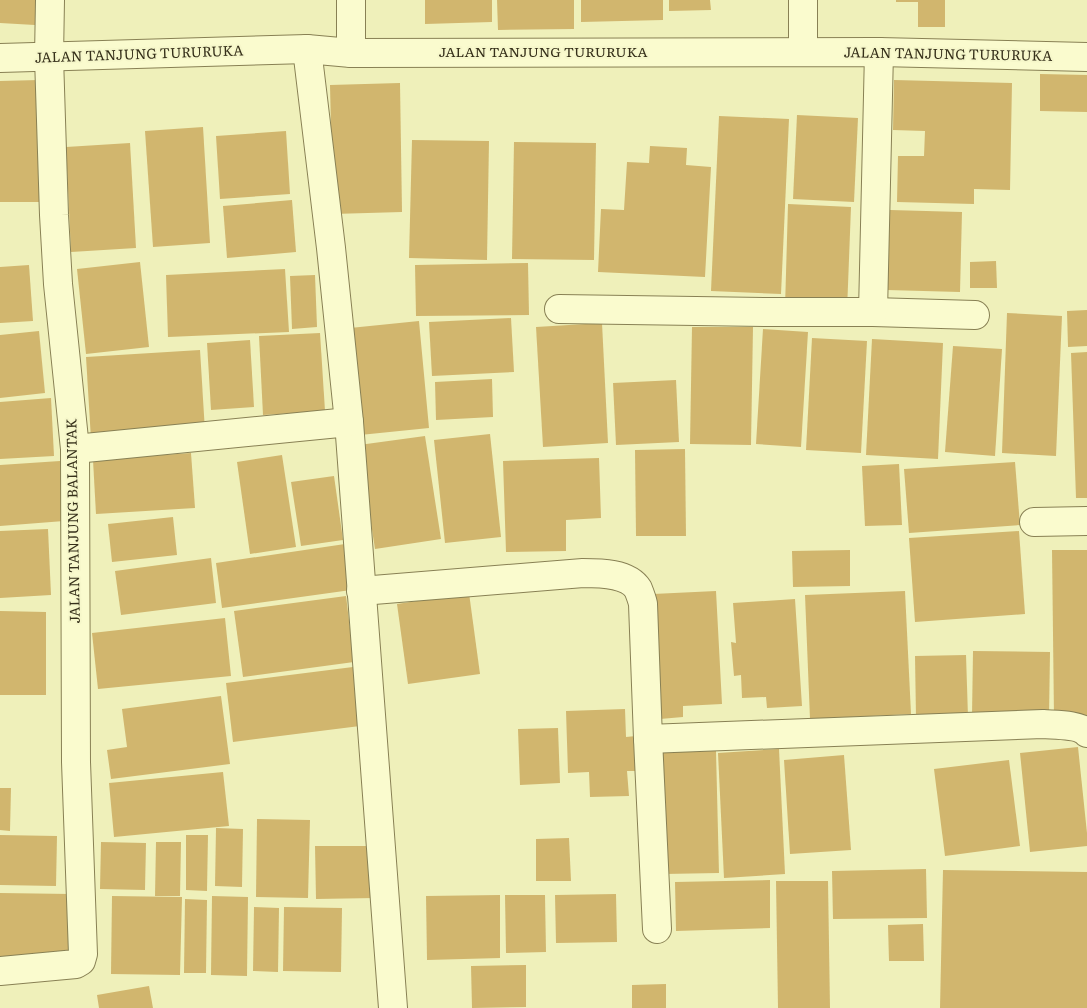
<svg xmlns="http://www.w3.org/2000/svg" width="1087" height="1008" viewBox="0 0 1087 1008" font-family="Literata,serif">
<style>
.building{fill:#d1b66e}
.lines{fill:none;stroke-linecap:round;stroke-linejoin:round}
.minor-casing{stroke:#888054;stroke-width:30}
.minor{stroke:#fafbce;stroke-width:28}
.labels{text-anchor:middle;stroke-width:4;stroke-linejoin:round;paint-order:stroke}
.street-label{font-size:14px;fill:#36301a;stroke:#f6f7ca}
</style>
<rect width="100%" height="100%" fill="#eff0ba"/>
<!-- building -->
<g class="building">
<polygon points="0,0 35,0 35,25 0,23"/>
<polygon points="425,0 492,0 492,22 425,24"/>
<polygon points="497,0 574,0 574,29 498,30"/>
<polygon points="581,0 663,0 663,20 581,22"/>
<polygon points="669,0 710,0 711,10 669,11"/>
<polygon points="896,0 945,0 945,27 918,27 918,2 896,2"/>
<polygon points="1040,74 1087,75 1087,112 1040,111"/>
<polygon points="39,80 40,202 0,202 0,81"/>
<polygon points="894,80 1012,83 1010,190 974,189 974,204 897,202 898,156 924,156 925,131 893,130"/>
<polygon points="400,83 402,212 333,214 330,85"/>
<polygon points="797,115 858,118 854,202 793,199"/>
<polygon points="719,116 789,119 781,294 711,291"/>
<polygon points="203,127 210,243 153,247 145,131"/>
<polygon points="286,131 290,194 220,199 216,136"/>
<polygon points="412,140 489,141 487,260 409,258"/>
<polygon points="514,142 596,143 594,260 512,259"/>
<polygon points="130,143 136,248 71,252 66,147"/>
<polygon points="650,146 687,148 686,165 711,167 705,277 598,272 601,209 624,210 627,162 649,163"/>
<polygon points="292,200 296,252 227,258 223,206"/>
<polygon points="788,204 851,207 847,311 785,308"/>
<polygon points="890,210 962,212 960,292 887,290"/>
<polygon points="996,261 997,288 970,288 970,262"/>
<polygon points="140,262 149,347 86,354 77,269"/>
<polygon points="528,263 529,315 416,316 415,265"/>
<polygon points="29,265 33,321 0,323 0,267"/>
<polygon points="285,269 289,332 168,337 166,275"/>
<polygon points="315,275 317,327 292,329 290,276"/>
<polygon points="1087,310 1087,346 1068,347 1067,311"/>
<polygon points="1007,313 1062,316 1056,456 1002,453"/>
<polygon points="511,318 514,372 432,376 429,322"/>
<polygon points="419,321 429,428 360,435 350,328"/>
<polygon points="602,323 608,443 543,447 536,327"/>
<polygon points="692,327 753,327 751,445 690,444"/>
<polygon points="763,329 808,332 801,447 756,444"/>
<polygon points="39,331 45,393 0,398 0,335"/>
<polygon points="320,333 325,411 263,415 259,336"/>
<polygon points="812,338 867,341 861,453 806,450"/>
<polygon points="872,339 943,343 938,459 866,455"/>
<polygon points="250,340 254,407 211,410 207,343"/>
<polygon points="953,346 1002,349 995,456 945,452"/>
<polygon points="200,350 205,431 91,439 86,357"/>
<polygon points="1087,352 1087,498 1076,498 1071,353"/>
<polygon points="492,379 493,417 436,420 435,382"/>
<polygon points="676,380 679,442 616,445 613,383"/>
<polygon points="51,398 54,456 0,459 0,402"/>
<polygon points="490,434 501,537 445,543 434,440"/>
<polygon points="425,436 441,539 375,549 359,445"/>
<polygon points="685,449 686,536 636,536 635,450"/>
<polygon points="191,453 195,508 96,514 93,460"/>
<polygon points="282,455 296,547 250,554 237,462"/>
<polygon points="599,458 601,518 566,520 566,551 506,552 503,461"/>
<polygon points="60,461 64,521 0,526 0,465"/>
<polygon points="1015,462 1020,525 909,533 904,469"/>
<polygon points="899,464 902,525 865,526 862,466"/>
<polygon points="334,476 343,540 301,546 291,482"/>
<polygon points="173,517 177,555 112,562 108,524"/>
<polygon points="48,529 51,595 0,598 0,531"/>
<polygon points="1019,531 1025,614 915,622 909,538"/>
<polygon points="345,544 351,590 222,608 216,563"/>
<polygon points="850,550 850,586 793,587 792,551"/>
<polygon points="1052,550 1087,550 1087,717 1054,718"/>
<polygon points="211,558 216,603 121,615 115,571"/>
<polygon points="716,591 722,704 683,706 683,717 660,719 653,594"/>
<polygon points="905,591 911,714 810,719 805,595"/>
<polygon points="469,593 480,674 408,684 397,604"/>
<polygon points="346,596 354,662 243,677 234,611"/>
<polygon points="795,599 802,706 767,708 766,697 742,698 741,675 734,676 731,642 736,643 733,603"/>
<polygon points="0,611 46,612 46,695 0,695"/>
<polygon points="225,618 231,676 98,689 92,633"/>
<polygon points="973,651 1050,652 1049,717 972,715"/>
<polygon points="966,655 968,717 916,718 915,656"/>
<polygon points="353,667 360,726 233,742 226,683"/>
<polygon points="221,696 230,764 111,779 107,750 127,747 122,709"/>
<polygon points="625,709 626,737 636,736 637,771 627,771 629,796 590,797 589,772 568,773 566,711"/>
<polygon points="558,728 560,783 520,785 518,729"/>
<polygon points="1078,747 1087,833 1087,846 1030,852 1020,753"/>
<polygon points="779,749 785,874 724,878 718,753"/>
<polygon points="716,751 719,873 664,874 661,752"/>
<polygon points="844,755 851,850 790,854 784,760"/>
<polygon points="1009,760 1020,846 945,856 934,769"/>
<polygon points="223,772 229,826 114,837 109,783"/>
<polygon points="0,788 11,788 10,831 0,830"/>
<polygon points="257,819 310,820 308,898 256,897"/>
<polygon points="216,828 243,829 242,887 215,886"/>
<polygon points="0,835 57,836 56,886 0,885"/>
<polygon points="186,835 208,835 207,891 186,890"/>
<polygon points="569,838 571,881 536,881 536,839"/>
<polygon points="101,842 146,843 145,890 100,889"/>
<polygon points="156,842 181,842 180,896 155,896"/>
<polygon points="315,846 374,846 375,898 316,899"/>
<polygon points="926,869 927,918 833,919 832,871"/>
<polygon points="943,870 1087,872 1087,1008 940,1008"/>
<polygon points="770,880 770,928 676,931 675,882"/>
<polygon points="776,881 828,881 830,1008 778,1008"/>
<polygon points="0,893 71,894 70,957 0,956"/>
<polygon points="616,894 617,942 556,943 555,895"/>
<polygon points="500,895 500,958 427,960 426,896"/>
<polygon points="505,895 545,895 546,952 506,953"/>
<polygon points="112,896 182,897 180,975 111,974"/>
<polygon points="212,896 248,897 247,976 211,975"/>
<polygon points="185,899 207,900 206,973 184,973"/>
<polygon points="254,907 279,908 278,972 253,971"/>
<polygon points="284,907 342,908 341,972 283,971"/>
<polygon points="923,924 924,961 889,961 888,925"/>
<polygon points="526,965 526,1007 472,1008 471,966"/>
<polygon points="666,984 666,1008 632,1008 632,985"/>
<polygon points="149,986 153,1008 99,1008 97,995"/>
</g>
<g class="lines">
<!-- minor casing -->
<g class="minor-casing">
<g id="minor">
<polyline points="803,0 803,52"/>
<polyline points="307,49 331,248 349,422 393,1008"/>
<polyline points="351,53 351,0"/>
<polyline points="0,58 307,49 351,53 879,52 1087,57"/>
<polyline points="559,309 765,312 873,312 975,315"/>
<polyline points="873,312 879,52"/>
<polyline points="75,449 349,422"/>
<polyline points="1034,522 1087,521"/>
<path d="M 361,591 L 583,573 C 600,573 628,573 638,589 C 640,594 642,599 643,604 L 648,739 L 1043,724 C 1055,725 1079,724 1087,733"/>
<polyline points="648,739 657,929"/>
<polyline points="0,971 76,964 81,961 83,954 76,762 75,449 58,284 54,215 49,57 50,0"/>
</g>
</g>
<!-- minor -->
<use href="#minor" class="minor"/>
</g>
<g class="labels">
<!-- street labels -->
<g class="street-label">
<text x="543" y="57">JALAN TANJUNG TURURUKA</text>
<text transform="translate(139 54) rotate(-2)" y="5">JALAN TANJUNG TURURUKA</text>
<text transform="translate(948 54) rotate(1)" y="5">JALAN TANJUNG TURURUKA</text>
<text transform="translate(73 521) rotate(-91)" y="5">JALAN TANJUNG BALANTAK</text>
</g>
</g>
</svg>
